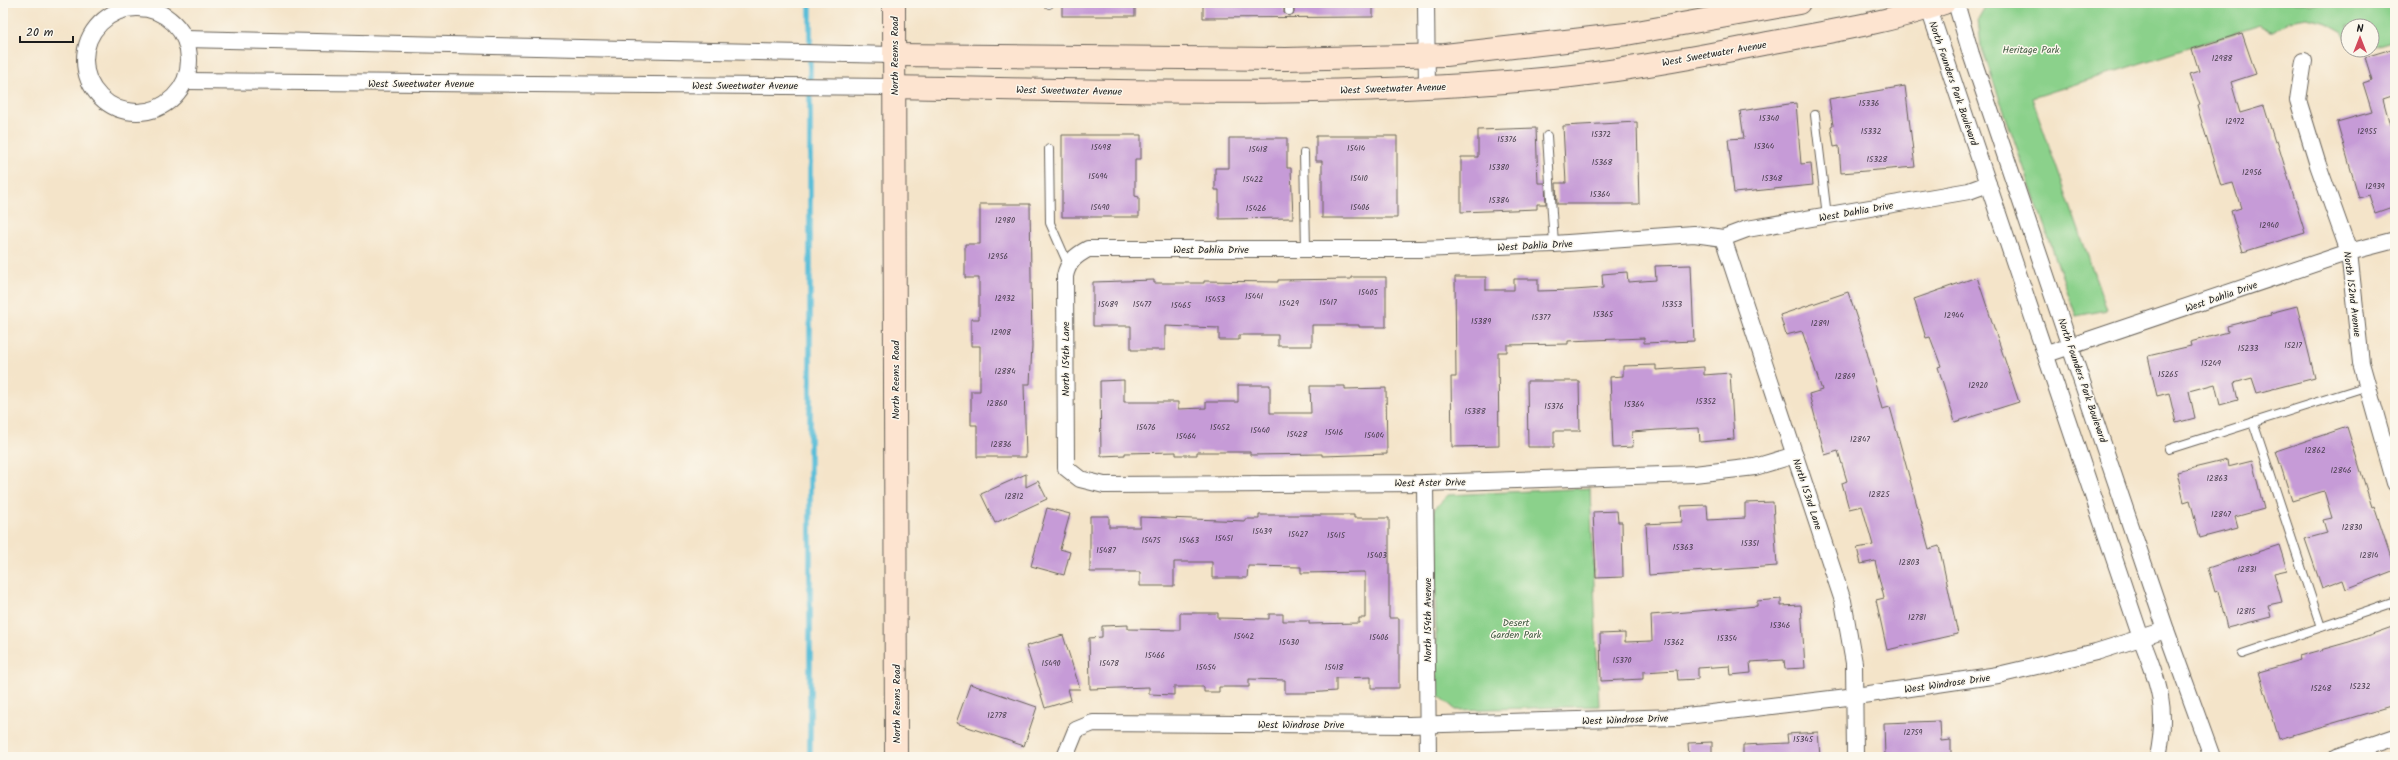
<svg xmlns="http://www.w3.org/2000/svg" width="2398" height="760" viewBox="0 0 2398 760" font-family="Kalam,sans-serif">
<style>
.green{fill:#8bd18b;stroke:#547654}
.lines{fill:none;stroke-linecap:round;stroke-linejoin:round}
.stream{stroke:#5abed8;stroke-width:5.5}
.building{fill:#c69bd7}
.lane-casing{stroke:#686259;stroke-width:10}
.street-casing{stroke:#686259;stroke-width:18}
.secondary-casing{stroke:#686259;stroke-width:24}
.lane{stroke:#fff;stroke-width:8}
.street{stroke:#fff;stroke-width:16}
.secondary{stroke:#fde4d0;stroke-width:22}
.labels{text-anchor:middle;stroke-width:3;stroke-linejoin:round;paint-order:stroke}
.number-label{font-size:8px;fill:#463c4b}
.park-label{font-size:10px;fill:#435b43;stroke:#fbf7ec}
.street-label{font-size:10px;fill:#1c1c1c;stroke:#fbf7ec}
</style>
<rect width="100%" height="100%" fill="#fbf7ec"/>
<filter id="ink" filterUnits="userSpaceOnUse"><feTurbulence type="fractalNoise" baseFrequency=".025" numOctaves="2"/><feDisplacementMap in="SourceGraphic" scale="8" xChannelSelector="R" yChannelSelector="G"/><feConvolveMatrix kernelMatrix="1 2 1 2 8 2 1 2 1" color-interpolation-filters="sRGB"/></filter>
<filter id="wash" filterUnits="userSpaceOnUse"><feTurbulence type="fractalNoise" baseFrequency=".012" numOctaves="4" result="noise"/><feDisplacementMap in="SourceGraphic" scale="16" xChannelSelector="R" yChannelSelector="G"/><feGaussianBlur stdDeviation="0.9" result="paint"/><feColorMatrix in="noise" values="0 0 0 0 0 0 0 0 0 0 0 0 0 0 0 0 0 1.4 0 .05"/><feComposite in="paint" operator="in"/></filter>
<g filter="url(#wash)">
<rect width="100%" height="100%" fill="#f4e4c9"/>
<!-- green -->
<g class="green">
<polygon points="1992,3 2395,3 2395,40 2372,47 2372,26 2348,26 2348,43 2343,32 2327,23 2307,18 2289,21 2273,32 2260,25 2032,98 2107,310 2076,316 1981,46 1978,19 1986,5"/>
<polygon points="1590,488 1599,706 1456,710 1437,694 1434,509 1448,495"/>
</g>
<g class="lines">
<!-- stream -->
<polyline class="stream" points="810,757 810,3"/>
</g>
<g id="blocks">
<!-- building -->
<g class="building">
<rect x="1062" y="3" width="73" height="13"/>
<polygon points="1203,3 1284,3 1284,13 1289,16 1294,13 1294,3 1373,3 1373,17 1203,18"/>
<polygon points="2242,33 2256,74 2231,82 2240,113 2264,106 2275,142 2277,141 2305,233 2243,252 2231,211 2241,208 2233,183 2221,186 2197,106 2200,105 2189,74 2199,71 2192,49"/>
<polygon points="2395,48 2395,95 2383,99 2390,125 2395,123 2395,206 2375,213 2369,195 2359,198 2337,122 2372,112 2363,83 2372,80 2365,57"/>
<polygon points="1905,86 1915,167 1841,173 1839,146 1834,147 1831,126 1833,125 1829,99"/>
<polygon points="1796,103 1801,164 1811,163 1813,185 1734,193 1728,139 1744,138 1740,111"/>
<polygon points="1637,122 1639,204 1557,204 1556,183 1566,183 1563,126"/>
<polygon points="1536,128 1538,183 1545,183 1546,204 1537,204 1537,209 1461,212 1461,157 1478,157 1478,130"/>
<polygon points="1062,135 1141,135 1141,159 1135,159 1135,196 1139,197 1139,217 1062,217"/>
<polygon points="1316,136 1397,136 1397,218 1322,218 1322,161 1316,161"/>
<polygon points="1229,138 1287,138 1287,168 1291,168 1293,218 1219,219 1219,190 1215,190 1215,168 1229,168"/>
<polygon points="980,204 1030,204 1032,346 1030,384 1024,384 1026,457 977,457 977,425 971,425 971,391 980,391 980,346 971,346 971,319 979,319 979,278 965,278 965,244 980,244"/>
<polygon points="1691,265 1694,341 1644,343 1644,338 1568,341 1568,344 1507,345 1507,352 1498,352 1499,446 1452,447 1451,377 1456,377 1455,277 1486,277 1486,290 1514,290 1514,279 1538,279 1538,291 1574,290 1603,288 1602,274 1627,272 1628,282 1656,280 1655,266"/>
<polygon points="1351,277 1386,277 1386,327 1359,327 1359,325 1312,325 1312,346 1278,346 1278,335 1239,335 1239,340 1219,340 1219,328 1165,326 1165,350 1131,350 1131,326 1093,326 1093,282 1154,280 1154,283 1204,283 1204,281 1278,282 1278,280 1351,279"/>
<polygon points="1977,277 2019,402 1955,422 1938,367 1941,366 1930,337 1926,338 1914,299"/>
<polygon points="1848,292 1863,337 1882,409 1890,407 1929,549 1939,546 1958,634 1887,650 1876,600 1884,598 1875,561 1861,564 1857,548 1873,545 1862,506 1849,509 1842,483 1847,481 1838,451 1825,455 1809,394 1822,390 1802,331 1786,335 1780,315"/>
<polygon points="2297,306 2315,378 2257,393 2252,378 2234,383 2238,400 2220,405 2215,384 2189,391 2195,418 2176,423 2169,393 2157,396 2148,356 2191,346 2190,342 2228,332 2227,326 2271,315 2270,313"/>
<polygon points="1656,365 1656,370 1704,367 1704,375 1730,373 1734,439 1700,442 1699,428 1658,430 1632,432 1633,447 1613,448 1610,377 1623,376 1623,366"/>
<polygon points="1124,380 1124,402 1178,402 1178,409 1206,408 1206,402 1238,402 1238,385 1270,385 1270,413 1311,413 1310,386 1345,386 1345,389 1386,388 1387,454 1322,456 1322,454 1250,455 1250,452 1197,452 1197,455 1176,455 1176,452 1125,453 1125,455 1101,456 1100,381"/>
<polygon points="1527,381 1579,381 1580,431 1554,431 1554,447 1528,447"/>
<polygon points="2347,427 2372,507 2374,506 2395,570 2346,589 2343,580 2322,588 2305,539 2327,533 2323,520 2332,518 2324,491 2292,501 2276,451"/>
<polygon points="2227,460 2228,467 2252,461 2264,509 2235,517 2238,528 2200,538 2190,500 2184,502 2177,472"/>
<polygon points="1026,474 1026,487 1038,481 1047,499 995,523 981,494"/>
<polygon points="1773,502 1777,566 1649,575 1646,524 1682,522 1681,506 1707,505 1708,520 1745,518 1745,503"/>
<polygon points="1047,508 1070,514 1060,549 1070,552 1064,575 1031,566"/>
<polygon points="1617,511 1618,522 1622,522 1623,577 1596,578 1593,512"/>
<polygon points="1259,515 1354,515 1354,518 1389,518 1389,618 1399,618 1399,688 1371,688 1371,677 1336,678 1336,691 1308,693 1285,693 1285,680 1249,679 1249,687 1219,687 1219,692 1204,692 1204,687 1174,687 1174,695 1149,694 1149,687 1090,689 1089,638 1102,637 1102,626 1128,625 1128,629 1180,630 1180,613 1218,613 1218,618 1269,619 1269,614 1283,614 1283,621 1309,621 1309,624 1359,623 1359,618 1365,618 1365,572 1301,573 1301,567 1248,566 1247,578 1212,578 1212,562 1174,562 1174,586 1140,586 1140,572 1090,572 1090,516 1109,516 1109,527 1140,527 1140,517 1245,521 1245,519 1259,519"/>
<polygon points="2279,545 2287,570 2274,573 2282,602 2268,605 2271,617 2227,628 2218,591 2215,592 2208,568"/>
<polygon points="1781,599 1781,606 1801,605 1805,668 1785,669 1784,660 1750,662 1751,673 1731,675 1730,666 1698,668 1698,679 1678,680 1677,670 1643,672 1643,679 1601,681 1600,634 1625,633 1625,642 1652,641 1651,615 1757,606 1757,601"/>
<polygon points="2395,626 2395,705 2279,739 2259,672 2300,660 2299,656 2349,642"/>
<polygon points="1063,635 1080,689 1068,689 1071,700 1045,708 1026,646"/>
<polygon points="970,684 1037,707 1024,746 956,723"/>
<polygon points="1940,721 1941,741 1951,740 1951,757 1885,757 1884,723"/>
<polygon points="1818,732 1820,757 1743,757 1743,745 1788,743 1787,734"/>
<polygon points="1712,742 1712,757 1689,757 1688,743"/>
</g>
</g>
</g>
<g filter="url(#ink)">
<use href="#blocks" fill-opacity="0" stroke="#686259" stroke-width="1"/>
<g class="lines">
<!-- lane casing -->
<g class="lane-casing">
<g id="lane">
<polyline points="1289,3 1289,11"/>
<polyline points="1049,4 1049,3"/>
<polyline points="1815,115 1827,216"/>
<polyline points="1547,136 1554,244"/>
<polyline points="1049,149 1050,223 1068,264"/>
<polyline points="1304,153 1306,249"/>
<polyline points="2253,422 2321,627"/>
<polyline points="2169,449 2368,386"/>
<polyline points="2242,654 2395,602"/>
</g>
</g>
<!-- street casing -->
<g class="street-casing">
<g id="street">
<polyline points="1426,3 1427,87"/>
<path d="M 1927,3 L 2141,638 C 2159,684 2168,707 2158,757"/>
<polyline points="1956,3 1971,54 2166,630 2212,757"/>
<circle cx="137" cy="60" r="52"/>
<polyline points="185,39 894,55"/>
<polyline points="2304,61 2298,100 2318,165 2349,252 2361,363 2395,483"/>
<polyline points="186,81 894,87"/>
<polyline points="1723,238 1843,601 1854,663 1855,757"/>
<polyline points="2047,354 2349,252 2395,240"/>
<path d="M 1795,455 L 1755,467 L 1694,474 L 1425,483 L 1104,485 L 1080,479 L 1066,468 L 1065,276 C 1068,262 1075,256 1088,249 L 1420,249 L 1554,244 L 1694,234 L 1723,238 L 1747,229 L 1969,191 L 1988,184"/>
<polyline points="1425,483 1428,757"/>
<polyline points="1065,757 1076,730 1093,723 1409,725 1678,717 1856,696 1998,675 2096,652 2166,630"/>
<polyline points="2337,757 2395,737"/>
</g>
</g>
<!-- secondary casing -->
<g class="secondary-casing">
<g id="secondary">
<polyline points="894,3 896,757"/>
<polyline points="894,55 1286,59 1445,55 1626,34 1799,3"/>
<path d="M 894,87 C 1114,91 1334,99 1553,78 C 1623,71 1693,58 1763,44 C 1822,33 1887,23 1944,3"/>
</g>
</g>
<!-- lane -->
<use href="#lane" class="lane"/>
<!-- street -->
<use href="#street" class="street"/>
<!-- secondary -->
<use href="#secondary" class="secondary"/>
</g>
</g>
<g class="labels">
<!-- number labels -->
<g class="number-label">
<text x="2222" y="61">12988</text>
<text x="1869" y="106">15336</text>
<text x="1769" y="121">15340</text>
<text x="2235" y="124">12972</text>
<text x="1871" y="134">15332</text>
<text x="2367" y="134">12955</text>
<text x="1601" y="137">15372</text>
<text x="1507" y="142">15376</text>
<text x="1764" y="149">15344</text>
<text x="1101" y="150">15498</text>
<text x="1356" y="151">15414</text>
<text x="1258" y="152">15418</text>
<text x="1877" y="162">15328</text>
<text x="1602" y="165">15368</text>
<text x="1499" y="170">15380</text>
<text x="2252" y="175">12956</text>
<text x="1098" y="179">15494</text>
<text x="1359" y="181">15410</text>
<text x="1772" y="181">15348</text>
<text x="1253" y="182">15422</text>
<text x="2375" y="189">12939</text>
<text x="1600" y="197">15364</text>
<text x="1499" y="203">15384</text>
<text x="1100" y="210">15490</text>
<text x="1360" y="210">15406</text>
<text x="1256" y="211">15426</text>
<text x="1005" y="223">12980</text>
<text x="2269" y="228">12940</text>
<text x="998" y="259">12956</text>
<text x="1368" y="295">15405</text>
<text x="1254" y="299">15441</text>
<text x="1005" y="301">12932</text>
<text x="1215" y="302">15453</text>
<text x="1328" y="305">15417</text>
<text x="1289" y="306">15429</text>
<text x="1108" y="307">15489</text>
<text x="1142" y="307">15477</text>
<text x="1672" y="307">15353</text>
<text x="1181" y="308">15465</text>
<text x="1603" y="317">15365</text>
<text x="1954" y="318">12944</text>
<text x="1541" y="320">15377</text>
<text x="1481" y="324">15389</text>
<text x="1820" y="326">12891</text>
<text x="1001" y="335">12908</text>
<text x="2293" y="348">15217</text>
<text x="2248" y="351">15233</text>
<text x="2211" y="366">15249</text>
<text x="1005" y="374">12884</text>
<text x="2168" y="377">15265</text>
<text x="1845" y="379">12869</text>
<text x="1978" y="388">12920</text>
<text x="1706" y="404">15352</text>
<text x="997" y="406">12860</text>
<text x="1634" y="407">15364</text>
<text x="1554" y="409">15376</text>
<text x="1475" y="414">15388</text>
<text x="1146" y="430">15476</text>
<text x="1220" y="430">15452</text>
<text x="1260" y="433">15440</text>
<text x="1334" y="435">15416</text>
<text x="1297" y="437">15428</text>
<text x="1374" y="438">15404</text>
<text x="1186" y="439">15464</text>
<text x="1860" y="442">12847</text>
<text x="1001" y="447">12836</text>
<text x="2315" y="453">12862</text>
<text x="2341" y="473">12846</text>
<text x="2217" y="481">12863</text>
<text x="1879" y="497">12825</text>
<text x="1014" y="499">12812</text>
<text x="2221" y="517">12847</text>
<text x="2352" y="530">12830</text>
<text x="1262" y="534">15439</text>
<text x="1298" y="537">15427</text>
<text x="1336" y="538">15415</text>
<text x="1224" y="541">15451</text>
<text x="1151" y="543">15475</text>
<text x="1189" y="543">15463</text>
<text x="1750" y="546">15351</text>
<text x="1683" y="550">15363</text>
<text x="1106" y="553">15487</text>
<text x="1377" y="558">15403</text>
<text x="2369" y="558">12814</text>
<text x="1909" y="565">12803</text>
<text x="2247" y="572">12831</text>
<text x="2246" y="614">12815</text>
<text x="1917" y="620">12781</text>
<text x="1780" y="628">15346</text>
<text x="1244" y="639">15442</text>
<text x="1379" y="640">15406</text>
<text x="1727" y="641">15354</text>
<text x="1289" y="645">15430</text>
<text x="1674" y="645">15362</text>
<text x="1155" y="658">15466</text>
<text x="1622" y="663">15370</text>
<text x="1051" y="666">15490</text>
<text x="1109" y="666">15478</text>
<text x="1206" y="670">15454</text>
<text x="1334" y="670">15418</text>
<text x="2360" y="689">15232</text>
<text x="2321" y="691">15248</text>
<text x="997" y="718">12778</text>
<text x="1913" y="735">12759</text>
<text x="1803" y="742">15345</text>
</g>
<!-- park labels -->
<g class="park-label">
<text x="2031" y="53">Heritage Park</text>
<text x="1516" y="626">Desert<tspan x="1516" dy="12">Garden Park</tspan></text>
</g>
<!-- street labels -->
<g class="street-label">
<text transform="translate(1714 53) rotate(-10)" y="4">West Sweetwater Avenue</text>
<text transform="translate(894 56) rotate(-90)" y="4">North Reems Road</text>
<text x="421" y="87">West Sweetwater Avenue</text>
<text transform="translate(1954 83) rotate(71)" y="4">North Founders Park Boulevard</text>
<text x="745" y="89">West Sweetwater Avenue</text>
<text transform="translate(1393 88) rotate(-2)" y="4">West Sweetwater Avenue</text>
<text transform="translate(1069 90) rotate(1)" y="4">West Sweetwater Avenue</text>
<text transform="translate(1856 211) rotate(-10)" y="4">West Dahlia Drive</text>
<text transform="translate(1535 245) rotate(-3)" y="4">West Dahlia Drive</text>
<text x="1211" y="253">West Dahlia Drive</text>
<text transform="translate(2353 294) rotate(83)" y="4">North 152nd Avenue</text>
<text transform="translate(2221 296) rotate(-19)" y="4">West Dahlia Drive</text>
<text transform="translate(1065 359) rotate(-90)" y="4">North 154th Lane</text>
<text transform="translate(895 380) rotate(-90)" y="4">North Reems Road</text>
<text transform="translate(2083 380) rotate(71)" y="4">North Founders Park Boulevard</text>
<text transform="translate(1430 482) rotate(-1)" y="4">West Aster Drive</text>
<text transform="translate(1808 494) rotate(72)" y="4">North 153rd Lane</text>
<text transform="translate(1427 620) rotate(-90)" y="4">North 154th Avenue</text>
<text transform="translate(1947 683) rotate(-8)" y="4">West Windrose Drive</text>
<text transform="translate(896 704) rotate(-90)" y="4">North Reems Road</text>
<text transform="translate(1625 719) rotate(-2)" y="4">West Windrose Drive</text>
<text x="1301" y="728">West Windrose Drive</text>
</g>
</g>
<!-- margin -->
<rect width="2398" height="760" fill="none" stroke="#fbf7ec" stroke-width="16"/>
<!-- north arrow -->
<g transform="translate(2360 38)"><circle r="19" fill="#fbf7ec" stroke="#a29f99"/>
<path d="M0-3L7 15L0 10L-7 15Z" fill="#d1495b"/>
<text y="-6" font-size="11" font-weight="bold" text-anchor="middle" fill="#1c1c1c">N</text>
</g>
<!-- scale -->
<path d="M20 36v6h53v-6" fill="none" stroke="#1c1c1c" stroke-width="2"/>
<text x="26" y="36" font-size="12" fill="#1c1c1c" stroke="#fbf7ec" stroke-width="3" paint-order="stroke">20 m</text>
</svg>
